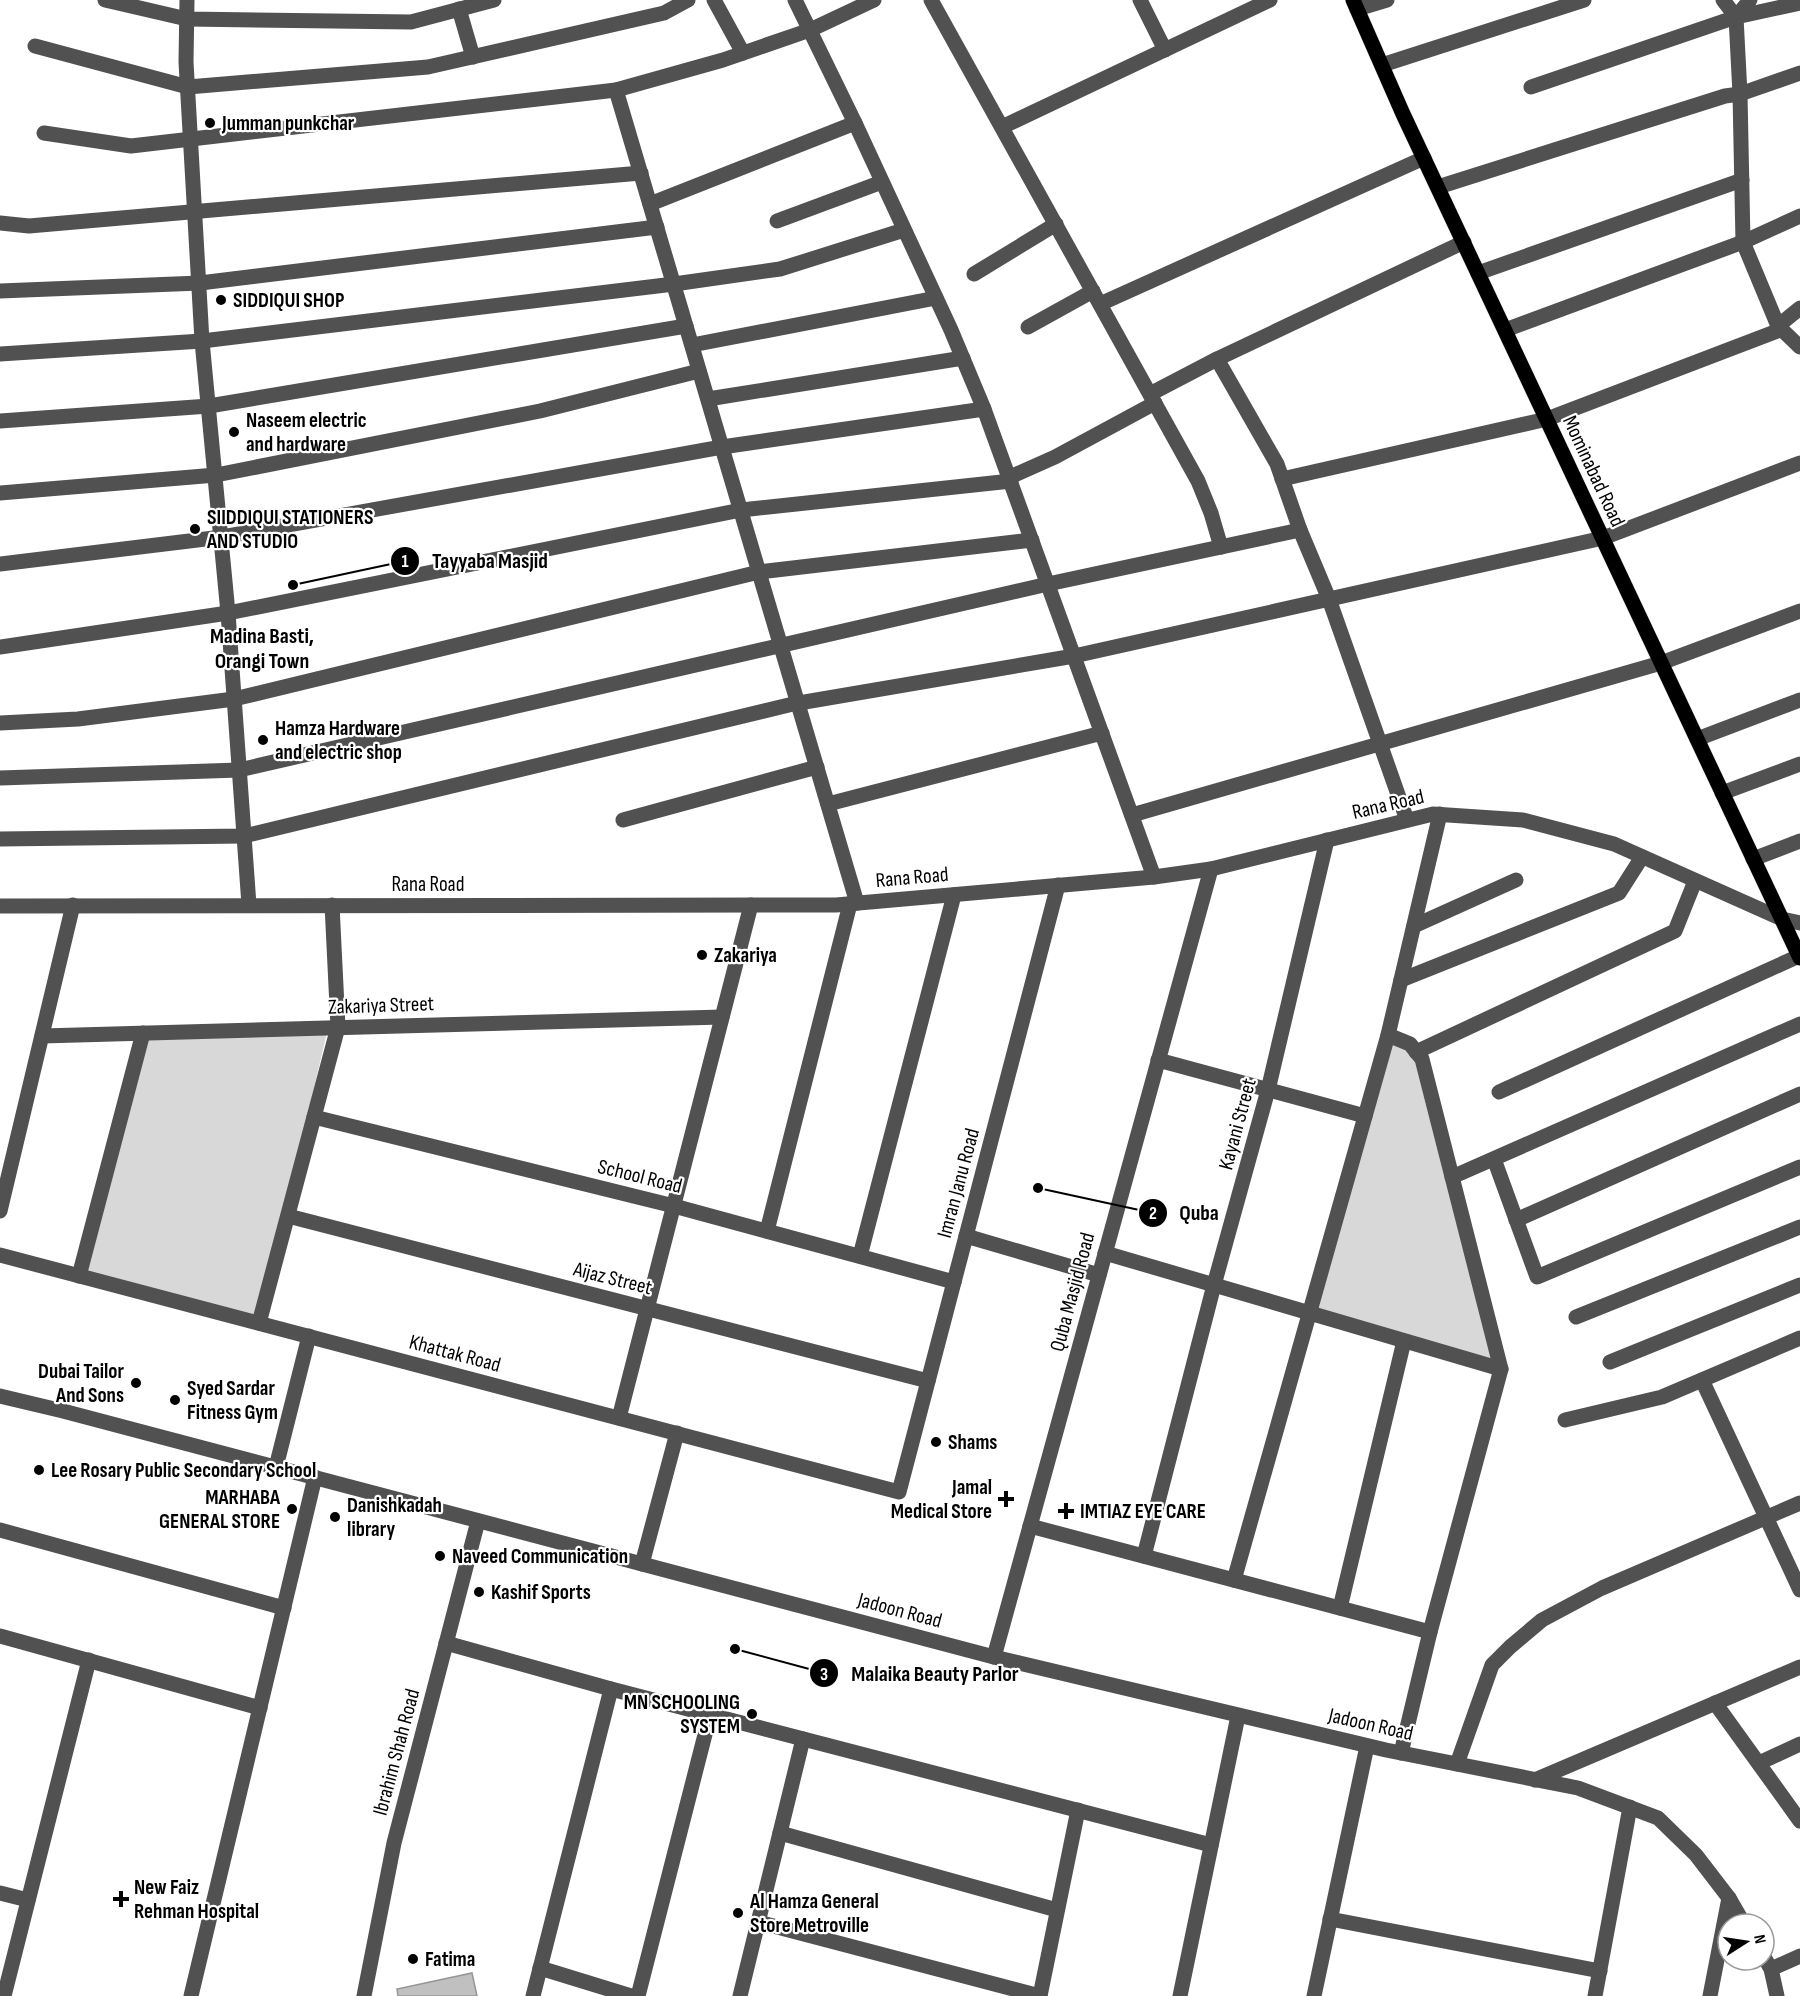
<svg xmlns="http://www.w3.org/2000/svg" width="1800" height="1996" viewBox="0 0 1800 1996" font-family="'Sofia Sans Condensed',sans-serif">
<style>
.green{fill:#d8d8d8}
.building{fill:#c0c0c0;stroke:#959595;stroke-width:1.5}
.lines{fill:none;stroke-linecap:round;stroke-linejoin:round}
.major-casing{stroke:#dbdbdb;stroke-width:16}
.minor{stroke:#515151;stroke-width:15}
.major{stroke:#000;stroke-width:15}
.poi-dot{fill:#000;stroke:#fff;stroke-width:2}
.labels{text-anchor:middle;stroke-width:4.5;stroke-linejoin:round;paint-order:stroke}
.poi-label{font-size:21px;font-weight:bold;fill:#000;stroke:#fff;text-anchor:start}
.street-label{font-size:21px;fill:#000;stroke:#fff}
.neighbourhood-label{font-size:22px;font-weight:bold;fill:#000;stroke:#fff}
.leader{fill:none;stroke:#000;stroke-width:2}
.callout-dot{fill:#000;stroke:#fff;stroke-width:2}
.mark-label{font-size:18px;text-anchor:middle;font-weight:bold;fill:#fff}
.callout-label{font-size:22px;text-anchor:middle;font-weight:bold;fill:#000;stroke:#fff;stroke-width:4.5;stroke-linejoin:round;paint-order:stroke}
</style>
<rect width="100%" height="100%" fill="#fff"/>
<!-- green -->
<g class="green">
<polygon points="328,1028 259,1323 79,1276 143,1033"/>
<polygon points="1388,1035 1422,1059 1501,1369 1312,1314"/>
</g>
<!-- building -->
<polygon class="building" points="472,1973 477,1996 398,1996 397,1989"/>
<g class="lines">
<!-- major casing -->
<g class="major-casing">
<polyline id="major" points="1353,0 1403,114 1800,958"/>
</g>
<!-- minor -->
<g class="minor">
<polyline points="105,0 187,19 411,22 494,0"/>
<polyline points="187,0 186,62 202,341 228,613 249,905"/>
<polyline points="714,0 743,53"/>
<polyline points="795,0 855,123 951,330 984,409 1154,877"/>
<polyline points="931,0 1198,481 1211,513 1221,547"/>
<polyline points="1140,0 1165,50"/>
<polyline points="1723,0 1736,17"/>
<polyline points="1750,0 1736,17 1740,94 1743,242 1778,326 1800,347"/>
<polyline points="459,9 473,57"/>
<polyline points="1357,9 1387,0"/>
<polyline points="35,46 188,87 428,67 664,13 688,0"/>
<polyline points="1382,65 1584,0"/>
<polyline points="1531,87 1736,17 1800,3"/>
<polyline points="616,90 857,903"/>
<polyline points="1002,127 1270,0"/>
<polyline points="44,133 131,146 616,90 723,60 810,30 874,0"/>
<polyline points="1438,187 1725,96 1740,94 1800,73"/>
<polyline points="650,204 855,123"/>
<polyline points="777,221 882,182"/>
<polyline points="0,223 29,226 641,173"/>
<polyline points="1478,273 1742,180"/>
<polyline points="974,274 1056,224"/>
<polyline points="0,291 200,283 657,227"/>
<polyline points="1100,304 1424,158"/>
<polyline points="1778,326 1800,308"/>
<polyline points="1028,327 1093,291"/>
<polyline points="1505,330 1743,242 1800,216"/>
<polyline points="692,345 936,298"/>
<polyline points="0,354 202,341 674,284 780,269 904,230"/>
<polyline points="1217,359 1277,464 1300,530 1329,599 1407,820"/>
<polyline points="1150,394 1217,359 1464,242"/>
<polyline points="708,399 963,358"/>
<polyline points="0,421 209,406 686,326"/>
<polyline points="1010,477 1055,457 1155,403"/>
<polyline points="1282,479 1547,419 1780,330"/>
<polyline points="0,493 216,475 540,411 699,371"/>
<polyline points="0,564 222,537 722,447 984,409"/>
<polyline points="0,647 228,613 741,510 1011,481"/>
<polyline points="0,723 78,719 234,699 759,572 1032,540"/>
<polyline points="1697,739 1800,700"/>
<polyline points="0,778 239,770 1048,584 1300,530"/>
<polyline points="1722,793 1800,764"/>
<polyline points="828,804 1102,733"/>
<polyline points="1132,815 1661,663 1800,611"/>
<polyline points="623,820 817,767"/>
<polyline points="0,839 244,836 793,704 1074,656 1603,538 1800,463"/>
<polyline points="1753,859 1800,841"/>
<polyline points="0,906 836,905 1154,877 1211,869 1433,814 1523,820 1614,844 1782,919 1800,923"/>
<polyline points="1414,926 1516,880"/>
<polyline points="1401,980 1619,893 1642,857"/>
<polyline points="1388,1035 1410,1044 1422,1059 1501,1369 1430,1632 1401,1753"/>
<polyline points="42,1036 722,1017"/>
<polyline points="1416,1052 1675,931 1695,881"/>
<polyline points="1158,1060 1365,1116"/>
<polyline points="1499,1092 1799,956"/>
<polyline points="314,1117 674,1206 954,1282"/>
<polyline points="1494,1159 1537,1277 1800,1167"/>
<polyline points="1452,1177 1800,1024"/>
<polyline points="0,1211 73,905"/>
<polyline points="288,1216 928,1381"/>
<polyline points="1516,1220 1800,1094"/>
<polyline points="767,1231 850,904"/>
<polyline points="966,1236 1099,1275"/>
<polyline points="1105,1253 1501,1369"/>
<polyline points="0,1255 899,1492 1058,885"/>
<polyline points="860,1256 954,895"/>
<polyline points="79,1276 143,1033"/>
<polyline points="1576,1317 1800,1227"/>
<polyline points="259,1323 338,1027 332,905"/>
<polyline points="1610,1362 1800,1285"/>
<polyline points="1702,1380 1800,1590"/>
<polyline points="0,1396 63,1411 994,1657 1386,1750 1578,1788 1658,1818 1696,1855 1729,1898 1744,1924"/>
<polyline points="619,1418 751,905"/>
<polyline points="1565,1420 1662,1397 1800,1338"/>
<polyline points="276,1467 309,1336"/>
<polyline points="1030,1526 1430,1632"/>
<polyline points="0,1530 284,1608"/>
<polyline points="1144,1556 1214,1285 1268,1090 1327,840"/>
<polyline points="642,1564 677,1433"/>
<polyline points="1234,1580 1388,1035 1440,814"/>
<polyline points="1340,1608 1404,1341"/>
<polyline points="0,1636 260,1708"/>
<polyline points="446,1643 611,1689 1211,1845"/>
<polyline points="994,1657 1211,869"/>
<polyline points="1715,1703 1800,1821"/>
<polyline points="1759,1763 1800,1744"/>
<polyline points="1457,1764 1492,1665 1510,1647 1542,1620 1602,1588 1800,1503"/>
<polyline points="1535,1780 1800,1667"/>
<polyline points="780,1833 1057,1910"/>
<polyline points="0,1893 28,1900"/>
<polyline points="1330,1919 1600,1971"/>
<polyline points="758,1922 1040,1996"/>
<polyline points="1764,1957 1771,1969 1777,1996"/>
<polyline points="540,1968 631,1996"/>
<polyline points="1771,1969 1800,1956"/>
<polyline points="4,1996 89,1660"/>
<polyline points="191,1996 315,1477"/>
<polyline points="364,1996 394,1843 478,1521"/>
<polyline points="533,1996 611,1689"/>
<polyline points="638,1996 710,1715"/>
<polyline points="740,1996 803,1739"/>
<polyline points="1040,1996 1078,1810"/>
<polyline points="1180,1996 1238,1716"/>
<polyline points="1314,1996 1367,1746"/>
<polyline points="1595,1996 1630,1807"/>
<polyline points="1710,1996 1729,1898"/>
</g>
<!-- major -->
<use href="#major" class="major"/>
</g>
<!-- markers -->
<g class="poi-dot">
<circle cx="210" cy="123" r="6"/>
<circle cx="221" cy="300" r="6"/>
<circle cx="234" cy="432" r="6"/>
<circle cx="195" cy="529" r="6"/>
<circle cx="263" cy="740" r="6"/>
<circle cx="702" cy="955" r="6"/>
<circle cx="136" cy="1383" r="6"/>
<circle cx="175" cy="1400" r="6"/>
<circle cx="936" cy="1442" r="6"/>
<circle cx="39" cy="1470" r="6"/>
<path d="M1003 1490h6v6h6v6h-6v6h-6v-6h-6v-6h6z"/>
<circle cx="292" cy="1509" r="6"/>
<path d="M1063 1502h6v6h6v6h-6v6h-6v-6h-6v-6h6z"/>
<circle cx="335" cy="1517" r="6"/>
<circle cx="440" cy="1556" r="6"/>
<circle cx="479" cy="1592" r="6"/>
<circle cx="752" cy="1714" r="6"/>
<path d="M118 1890h6v6h6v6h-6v6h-6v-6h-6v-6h6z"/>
<circle cx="738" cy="1913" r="6"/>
<circle cx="413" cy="1959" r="6"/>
</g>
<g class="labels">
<!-- poi labels -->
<g class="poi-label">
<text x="222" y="130">Jumman punkchar</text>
<text x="233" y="307">SIDDIQUI SHOP</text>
<text x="246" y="427">Naseem electric<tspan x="246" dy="24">and hardware</tspan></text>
<text x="207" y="524">SIIDDIQUI STATIONERS<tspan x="207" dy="24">AND STUDIO</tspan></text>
<text x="275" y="735">Hamza Hardware<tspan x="275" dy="24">and electric shop</tspan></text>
<text x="714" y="962">Zakariya</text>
<text x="124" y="1378" text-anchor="end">Dubai Tailor<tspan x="124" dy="24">And Sons</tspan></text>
<text x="187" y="1395">Syed Sardar<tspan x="187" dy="24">Fitness Gym</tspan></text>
<text x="948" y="1449">Shams</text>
<text x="51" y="1477">Lee Rosary Public Secondary School</text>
<text x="992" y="1494" text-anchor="end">Jamal<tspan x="992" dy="24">Medical Store</tspan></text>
<text x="280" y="1504" text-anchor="end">MARHABA<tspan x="280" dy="24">GENERAL STORE</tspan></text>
<text x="347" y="1512">Danishkadah<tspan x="347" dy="24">library</tspan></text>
<text x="1080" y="1518">IMTIAZ EYE CARE</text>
<text x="452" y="1563">Naveed Communication</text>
<text x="491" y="1599">Kashif Sports</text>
<text x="740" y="1709" text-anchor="end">MN SCHOOLING<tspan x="740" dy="24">SYSTEM</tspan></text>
<text x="134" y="1894">New Faiz<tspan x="134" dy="24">Rehman Hospital</tspan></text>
<text x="750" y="1908">Al Hamza General<tspan x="750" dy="24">Store Metroville</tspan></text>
<text x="425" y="1966">Fatima</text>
</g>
<!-- street labels -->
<g class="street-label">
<text transform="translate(1594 471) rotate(65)" y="7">Mominabad Road</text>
<text transform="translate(1388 804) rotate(-13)" y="7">Rana Road</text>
<text transform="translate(912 877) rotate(-5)" y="7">Rana Road</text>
<text x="428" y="891">Rana Road</text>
<text transform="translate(381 1005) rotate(-2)" y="7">Zakariya Street</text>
<text transform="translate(1237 1124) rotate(-75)" y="7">Kayani Street</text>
<text transform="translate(640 1176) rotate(14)" y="7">School Road</text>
<text transform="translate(958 1183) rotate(-75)" y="7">Imran Janu Road</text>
<text transform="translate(613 1278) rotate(14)" y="7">Aijaz Street</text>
<text transform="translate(1072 1292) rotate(-75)" y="7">Quba Masjid Road</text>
<text transform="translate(455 1353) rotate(15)" y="7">Khattak Road</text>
<text transform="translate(900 1610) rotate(15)" y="7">Jadoon Road</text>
<text transform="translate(1371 1724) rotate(13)" y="7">Jadoon Road</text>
<text transform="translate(396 1752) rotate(-75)" y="7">Ibrahim Shah Road</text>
</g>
<!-- neighbourhood labels -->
<g class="neighbourhood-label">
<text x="262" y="643">Madina Basti,<tspan x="262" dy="25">Orangi Town</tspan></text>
</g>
</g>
<!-- callouts -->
<path class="leader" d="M293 585L405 561M1038 1188L1153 1213M735 1649L824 1673"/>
<g class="callout-dot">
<circle cx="293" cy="585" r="6"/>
<circle cx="1038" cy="1188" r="6"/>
<circle cx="735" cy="1649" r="6"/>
<circle cx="405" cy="561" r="15"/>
<circle cx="1153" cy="1213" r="15"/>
<circle cx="824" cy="1673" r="15"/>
</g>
<g class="mark-label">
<text x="405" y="567">1</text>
<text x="1153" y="1219">2</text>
<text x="824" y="1680">3</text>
</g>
<g class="callout-label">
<text x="490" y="568">Tayyaba Masjid</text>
<text x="1199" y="1220">Quba</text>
<text x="935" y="1681">Malaika Beauty Parlor</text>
</g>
<!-- north arrow -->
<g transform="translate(1746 1942) rotate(78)"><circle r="28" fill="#ffffff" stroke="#999999" stroke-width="1.5"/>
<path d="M0-4.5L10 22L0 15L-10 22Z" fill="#000000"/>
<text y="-9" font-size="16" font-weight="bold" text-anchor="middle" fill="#000000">N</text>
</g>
</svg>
